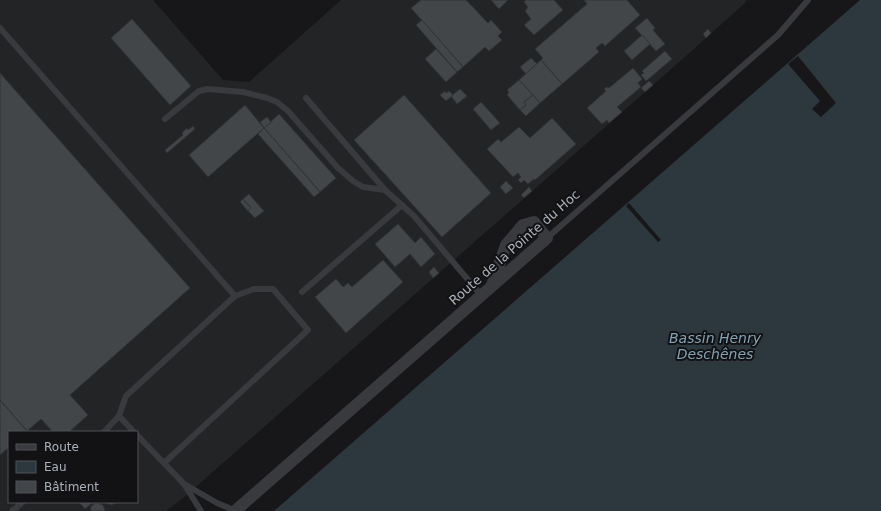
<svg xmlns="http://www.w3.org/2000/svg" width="881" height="511" viewBox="0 0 881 511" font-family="'DejaVu Sans',sans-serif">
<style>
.built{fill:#232426;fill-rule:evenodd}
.water{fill:#2d383e}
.pier{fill:#171719}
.building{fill:#434649;stroke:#313235}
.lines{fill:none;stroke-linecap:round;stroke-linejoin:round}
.service{stroke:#383a3e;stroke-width:6}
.minor{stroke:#383a3e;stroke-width:12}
.labels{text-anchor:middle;stroke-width:4;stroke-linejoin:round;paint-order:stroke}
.street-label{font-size:13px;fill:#a9b0b9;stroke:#121214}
.water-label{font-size:14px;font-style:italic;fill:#80a2b4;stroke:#121214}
</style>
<rect width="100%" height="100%" fill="#171719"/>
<!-- built -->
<path class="built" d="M 0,0 L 153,0 L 223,80 L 249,82 L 341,0 L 746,0 L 745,3 L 686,56 L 182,499 L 166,511 L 0,511 ZM 9,432 L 137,432 L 137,502 L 9,502 Z"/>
<!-- water -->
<polygon class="water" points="860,0 881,0 881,511 274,511"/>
<!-- pier -->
<g class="pier">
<polygon points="798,56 836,103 821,117 812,109 820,101 788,64"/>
<polygon points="629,203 661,240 658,242 626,206"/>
</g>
<!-- building -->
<g class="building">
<polygon points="421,0 466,0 488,23 491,20 502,32 498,36 502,40 489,51 485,47 463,67 411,8"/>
<polygon points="491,0 508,0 499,9"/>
<polygon points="526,0 554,0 563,10 534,35 524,25 531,19 525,11 528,7 524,2"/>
<polygon points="584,0 627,0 640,15 605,46 602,43 596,48 599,52 562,84 541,60 543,58 535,49 587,4"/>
<polygon points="647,18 655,28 653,30 665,44 656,51 635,28"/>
<polygon points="132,19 191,86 170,105 111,38"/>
<polygon points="422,20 463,67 457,72 416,25"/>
<polygon points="708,29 711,33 706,38 703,34"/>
<polygon points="642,35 650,44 632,60 624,51"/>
<polygon points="436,49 457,72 446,82 425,59"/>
<polygon points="665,51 672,59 646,81 641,75 644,73 642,71"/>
<polygon points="531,58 537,64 526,74 520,67"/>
<polygon points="541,60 562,84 540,103 519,80"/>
<polygon points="633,68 642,79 638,83 641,87 617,107 622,112 609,123 607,120 602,124 587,108 606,91 604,89 607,87 609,88"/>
<polygon points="0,73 190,288 70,395 88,415 69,432 53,432 41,419 27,431 0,400"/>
<polygon points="519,80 533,95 524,102 526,105 520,110 507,95 509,92 507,90"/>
<polygon points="649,81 653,85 645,92 641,88"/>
<polygon points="460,89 467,96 457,104 451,96"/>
<polygon points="445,91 446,93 449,91 453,95 446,101 440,95"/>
<polygon points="404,95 491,193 442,237 354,140"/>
<polygon points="533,95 540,103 526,116 520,110 526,105 524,102"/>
<polygon points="481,102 500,123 491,130 473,109"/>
<polygon points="245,105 264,128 208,177 189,155"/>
<polygon points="279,114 336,178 320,192 264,128"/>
<polygon points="267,117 271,122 264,128 260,122"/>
<polygon points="552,118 576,144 535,180 534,179 528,184 524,180 521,183 518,180 521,177 518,173 513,177 487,149 498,139 501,142 519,127 530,138"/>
<polygon points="193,126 195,129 167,153 165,150 183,135 182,133 187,128 188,130"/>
<polygon points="264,128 320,192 314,197 258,134"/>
<polygon points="506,181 513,188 506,194 500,187"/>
<polygon points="529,187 532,191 524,198 521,195"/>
<polygon points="249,194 264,211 255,218 248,211 251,208 243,199"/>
<polygon points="243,199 251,208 248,211 240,202"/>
<polygon points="398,224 415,243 421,237 435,254 421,267 410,254 395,267 375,244"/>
<polygon points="383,260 403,282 346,333 315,297 336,279 343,287 348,283 352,287"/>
<polygon points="434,267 439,273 433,278 429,272"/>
<polygon points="0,400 27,431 9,432 9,447 0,455"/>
<polygon points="79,502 93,502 85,509"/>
<polygon points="105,502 118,502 111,505"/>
<polygon points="96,503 103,505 105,511 91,511 91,506"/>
</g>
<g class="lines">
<!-- service -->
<g class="service">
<polyline points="0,28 235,296 126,396 119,416 104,432"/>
<polyline points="306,98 385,190 414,216 481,295"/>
<polyline points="165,119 199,91 208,89 243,92 267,98 277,102 288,111 338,168 353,181 363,187 385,190"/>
<polyline points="547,238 778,35 808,0"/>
<polyline points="302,292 402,205"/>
<polyline points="119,416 134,432"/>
<polyline points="137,435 184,484 201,511"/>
<polyline points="164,463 308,330 273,289 254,289 235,296"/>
<polyline points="186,485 217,503 236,511"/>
<polyline points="12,511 23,502"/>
</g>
<!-- minor -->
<polyline class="minor" points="235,511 547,238 534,222 523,225 506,245 492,285"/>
</g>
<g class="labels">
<!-- street labels -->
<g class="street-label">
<text transform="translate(514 247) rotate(-41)" y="5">Route de la Pointe du Hoc</text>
</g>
<!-- water labels -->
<g class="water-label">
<text x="715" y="343">Bassin Henry<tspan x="715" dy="16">Deschênes</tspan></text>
</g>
</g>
<!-- legend -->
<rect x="8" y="431" width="130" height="72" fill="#121214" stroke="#4e5156"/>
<rect x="16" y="444" width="20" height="6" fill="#383a3e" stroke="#4e5156"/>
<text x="44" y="451" font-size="12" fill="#a9b0b9">Route</text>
<rect x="16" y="461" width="20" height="12" fill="#2d383e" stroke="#4e5156"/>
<text x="44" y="471" font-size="12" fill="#a9b0b9">Eau</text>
<rect x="16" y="481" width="20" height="12" fill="#434649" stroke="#4e5156"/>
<text x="44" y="491" font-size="12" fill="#a9b0b9">Bâtiment</text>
</svg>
